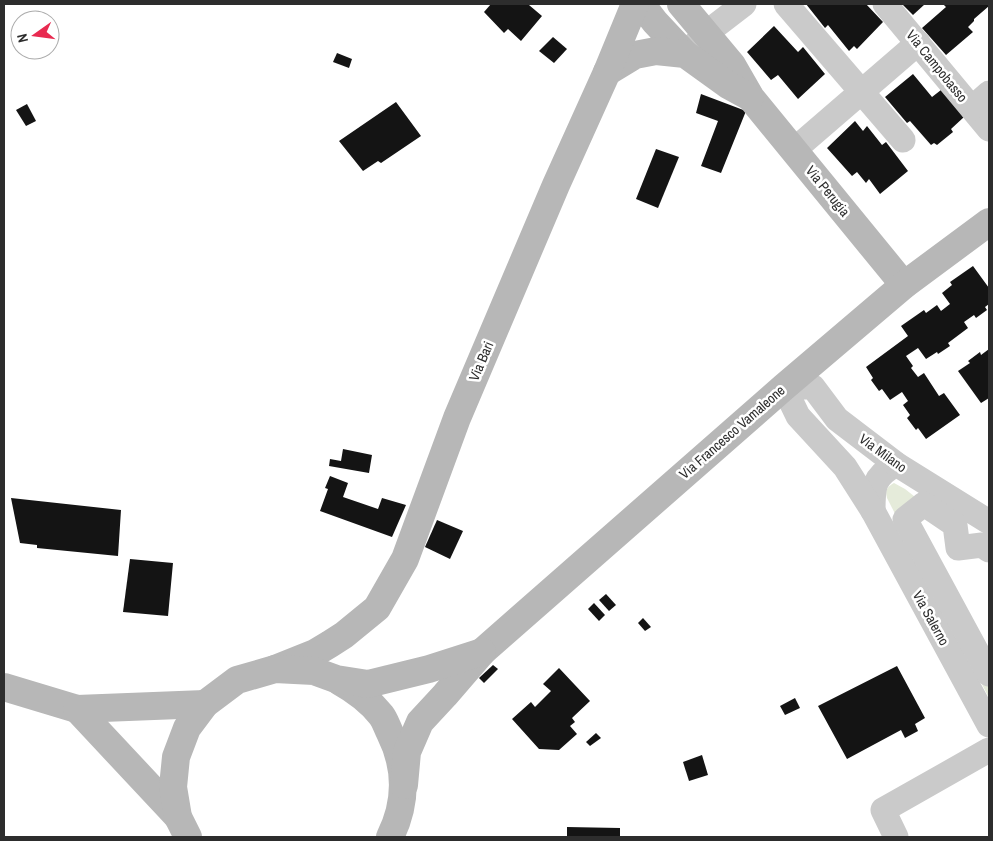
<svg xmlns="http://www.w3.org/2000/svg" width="993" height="841" viewBox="0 0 993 841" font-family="'Archivo Narrow',sans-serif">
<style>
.green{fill:#e5ebda}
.building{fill:#141414}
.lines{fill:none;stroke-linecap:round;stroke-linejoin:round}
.street{stroke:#cacaca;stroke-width:25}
.secondary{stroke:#b7b7b7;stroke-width:28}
.labels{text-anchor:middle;stroke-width:5;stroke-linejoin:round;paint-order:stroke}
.street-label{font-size:14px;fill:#2d2d2d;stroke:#fff}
</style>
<rect width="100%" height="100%" fill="#fff"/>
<!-- green -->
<path class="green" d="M 894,483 L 905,489 L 924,504 L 905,519 L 989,674 L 989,698 L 887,498 C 885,490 887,487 894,483 Z"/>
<!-- building -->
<g class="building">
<polygon points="491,4 530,4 529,5 542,16 521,41 508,29 504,33 484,12"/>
<polygon points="806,4 866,4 883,22 857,49 854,46 849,51 828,25 825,28"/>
<polygon points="902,4 925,4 913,15"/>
<polygon points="943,4 989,4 989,6 974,19 974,21 968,27 973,32 946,55 922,28 946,7"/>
<polygon points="774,26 798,52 803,47 825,74 798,99 778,75 771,80 747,52"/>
<polygon points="553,37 567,49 554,63 539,51"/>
<polygon points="337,53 352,59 349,68 333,62"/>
<polygon points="913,74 932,97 941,90 964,117 951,129 953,132 937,145 934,143 931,145 910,121 907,123 885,97"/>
<polygon points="701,94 746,111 721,173 701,166 718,121 696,113"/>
<polygon points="396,102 421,136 381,163 378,161 363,171 339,141"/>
<polygon points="27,104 36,121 26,126 16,110"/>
<polygon points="855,121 863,131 867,126 882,145 886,142 908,171 880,194 869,179 866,183 857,172 852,176 827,148"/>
<polygon points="656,149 679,157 658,208 636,199"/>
<polygon points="973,266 989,288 989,304 985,307 987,310 976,318 974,315 964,322 968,328 948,343 950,346 938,354 937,352 926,359 918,348 906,356 913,366 911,368 918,377 924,373 939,396 944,393 960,415 926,439 918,428 916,430 907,418 910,415 903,405 908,401 902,392 890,400 882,389 879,391 871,380 873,378 866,367 908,336 901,326 924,310 926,313 937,305 941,311 950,304 942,293 952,285 950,282"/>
<polygon points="989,349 989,398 981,403 958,371 970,363 968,361 980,352 981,355"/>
<polygon points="343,449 372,455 369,473 329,466 330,459 341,461"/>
<polygon points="330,476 348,483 343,497 378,509 382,498 406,505 392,537 320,511 328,489 325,488"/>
<polygon points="11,498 121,510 118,556 37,548 37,545 20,543"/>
<polygon points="437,520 463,531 450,559 425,547"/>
<polygon points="130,559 173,563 168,616 123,612"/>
<polygon points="606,594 616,605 609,611 599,600"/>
<polygon points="594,603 605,615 599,621 588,609"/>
<polygon points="643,618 651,627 645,631 638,623"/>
<polygon points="493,665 498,669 484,683 479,678"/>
<polygon points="897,666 925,718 915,724 918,731 905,738 901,730 847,759 818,706"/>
<polygon points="559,668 590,701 572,718 575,722 570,726 577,734 559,750 539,749 512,719 531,702 535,707 551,691 543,684"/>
<polygon points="795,698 800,708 785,715 780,706"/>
<polygon points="596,733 601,738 590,746 586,742"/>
<polygon points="702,755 708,775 689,781 683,762"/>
<polygon points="567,827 620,828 620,837 567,837"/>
</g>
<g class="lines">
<!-- street -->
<g class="street">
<polyline points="786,4 903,140"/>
<polyline points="885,4 989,129"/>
<polyline points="685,54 705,34 744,4"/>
<polyline points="972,108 989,93"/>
<polyline points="794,150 918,43"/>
<path d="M 873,511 C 873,487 873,477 896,464"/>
<polyline points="989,522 896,464 837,419 813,387 784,387 798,416 845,467 873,511 989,725"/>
<polyline points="989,550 982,545 958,548 955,525 924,504 905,519 989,674"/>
<polyline points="896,837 883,810 989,750"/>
</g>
<!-- secondary -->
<g class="secondary">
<polyline points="641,4 655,22 685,54"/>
<polyline points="681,4 732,65 751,98 904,285"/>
<polyline points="607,72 635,55 656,51 685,54 728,85 750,97"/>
<polyline points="275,669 315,653 330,644 344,635 377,608 405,559 457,418 556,185 607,72 635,4"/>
<path d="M 339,681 C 355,690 370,701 381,715 C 385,720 387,727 390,733 C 407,767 407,803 390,837"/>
<polyline points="4,687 77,709 205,704"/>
<polyline points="77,709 178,817"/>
<polyline points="404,785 407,752 420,722 445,695 482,652 784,387 904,285 989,222"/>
<polyline points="188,837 178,817 173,787 176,757 187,728 205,704 237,680 275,669 314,671 336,679 368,684 429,669 482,652"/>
</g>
</g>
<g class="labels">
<!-- street labels -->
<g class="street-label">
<text transform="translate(937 66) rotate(51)" y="5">Via Campobasso</text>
<text transform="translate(828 191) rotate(51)" y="5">Via Perugia</text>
<text transform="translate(481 361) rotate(-67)" y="5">Via Bari</text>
<text transform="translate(732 432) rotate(-41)" y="5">Via Francesco Vamaleone</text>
<text transform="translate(883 453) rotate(36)" y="5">Via Milano</text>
<text transform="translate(931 618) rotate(61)" y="5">Via Salerno</text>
</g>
</g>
<!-- border -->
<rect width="993" height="841" fill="none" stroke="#2d2d2d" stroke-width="10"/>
<!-- north arrow -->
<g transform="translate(35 35) rotate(256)"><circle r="24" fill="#ffffff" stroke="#ababab"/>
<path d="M0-4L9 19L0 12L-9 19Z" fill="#e82a50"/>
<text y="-8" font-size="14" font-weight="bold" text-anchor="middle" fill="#2d2d2d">N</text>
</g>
</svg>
